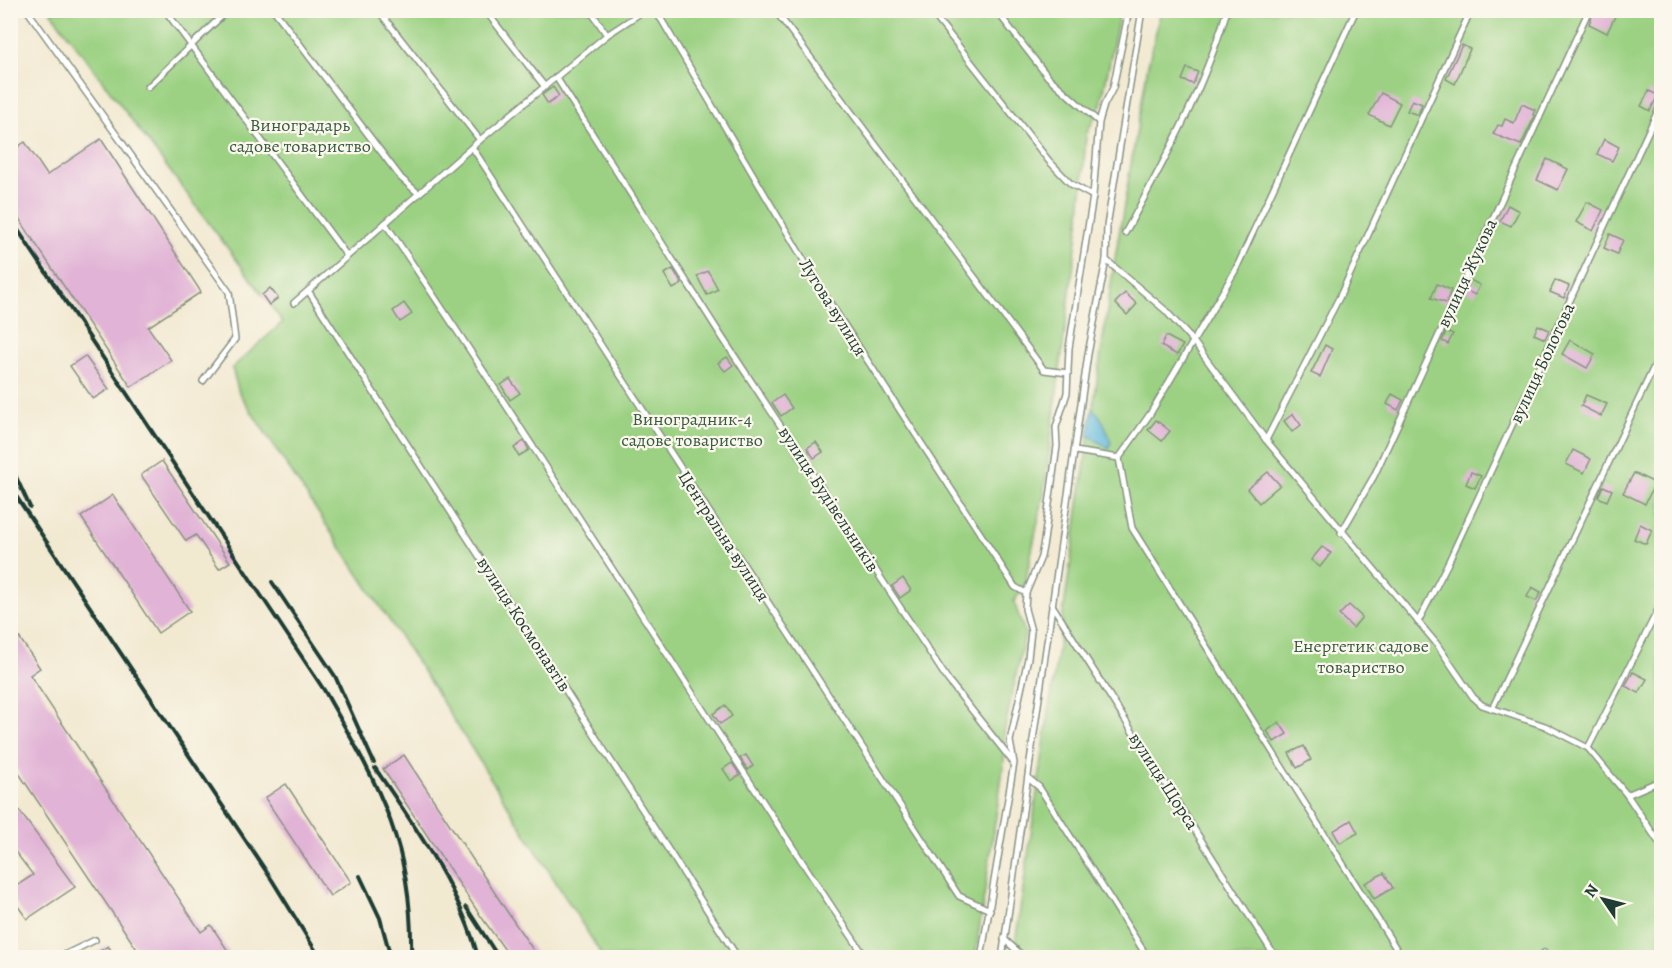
<svg xmlns="http://www.w3.org/2000/svg" width="1672" height="968" viewBox="0 0 1672 968" font-family="Alegreya,serif">
<style>
.green{fill:#9cd183;stroke:#5e875c;stroke-width:1.5}
.water{fill:#5db7da;stroke:#3e7a87;stroke-width:1.5}
.building{fill:#e1b3d6}
.lines{fill:none;stroke-linecap:round;stroke-linejoin:round}
.lane-casing{stroke:#889382;stroke-width:8}
.lane{stroke:#fff;stroke-width:5}
.rail{stroke:#1f3d34;stroke-width:4}
.labels{text-anchor:middle;stroke-width:4.5;stroke-linejoin:round;paint-order:stroke}
.park-label{font-size:18px;fill:#385b44;stroke:#fbf7ec}
.street-label{font-size:18px;fill:#1f3d34;stroke:#fbf7ec}
</style>
<rect width="100%" height="100%" fill="#fbf7ec"/>
<filter id="ink" filterUnits="userSpaceOnUse"><feTurbulence type="fractalNoise" baseFrequency=".0167" numOctaves="2"/><feDisplacementMap in="SourceGraphic" scale="12" xChannelSelector="R" yChannelSelector="G"/><feConvolveMatrix kernelMatrix="1 2 1 2 8 2 1 2 1" color-interpolation-filters="sRGB"/></filter>
<filter id="wash" filterUnits="userSpaceOnUse"><feTurbulence type="fractalNoise" baseFrequency=".008" numOctaves="4" result="noise"/><feDisplacementMap in="SourceGraphic" scale="24" xChannelSelector="R" yChannelSelector="G"/><feGaussianBlur stdDeviation="1.35" result="paint"/><feColorMatrix in="noise" values="0 0 0 0 0 0 0 0 0 0 0 0 0 0 0 0 0 1.4 0 .05"/><feComposite in="paint" operator="in"/></filter>
<g filter="url(#wash)">
<rect width="100%" height="100%" fill="#f2e9d1"/>
<!-- green -->
<g class="green">
<polygon points="50,11 1120,11 1101,105 1086,135 1080,216 1043,498 1025,583 1014,602 1025,633 1004,732 1004,762 975,957 603,957 428,679 239,393 232,368 283,322"/>
<polygon points="1161,11 1661,11 1661,957 1013,958 1114,264 1148,65"/>
</g>
<!-- water -->
<path class="water" d="M 1093,409 C 1102,416 1108,432 1111,443 L 1108,448 L 1088,435 Z"/>
<g id="blocks">
<!-- building -->
<g class="building">
<polygon points="1594,10 1609,10 1616,14 1607,33 1589,24"/>
<polygon points="1462,45 1470,49 1455,84 1446,79"/>
<polygon points="1187,68 1198,72 1193,84 1182,80"/>
<polygon points="553,87 559,96 548,104 542,95"/>
<polygon points="1649,91 1658,95 1650,111 1641,106"/>
<polygon points="1381,93 1400,103 1389,125 1369,115"/>
<polygon points="1412,100 1422,104 1418,115 1407,111"/>
<polygon points="1522,104 1535,110 1533,115 1535,116 1521,145 1493,134 1498,125 1502,126 1505,119 1514,123"/>
<polygon points="101,139 201,292 148,327 171,360 131,387 10,205 10,152 25,142 47,175"/>
<polygon points="1604,139 1619,147 1612,161 1597,154"/>
<polygon points="1547,159 1568,169 1558,190 1537,180"/>
<polygon points="1587,202 1603,210 1593,231 1576,222"/>
<polygon points="1508,205 1519,211 1511,226 1500,221"/>
<polygon points="1610,234 1623,240 1617,254 1604,248"/>
<polygon points="673,269 682,284 673,289 664,274"/>
<polygon points="708,271 718,289 707,295 697,276"/>
<polygon points="1470,280 1480,285 1475,295 1465,290"/>
<polygon points="1555,280 1569,286 1564,298 1550,292"/>
<polygon points="1437,284 1451,290 1446,303 1431,298"/>
<polygon points="270,288 278,298 269,305 262,295"/>
<polygon points="1125,293 1137,304 1127,315 1115,303"/>
<polygon points="404,303 412,314 400,322 393,311"/>
<polygon points="1538,325 1549,330 1545,339 1534,334"/>
<polygon points="1446,331 1453,334 1448,344 1442,341"/>
<polygon points="1166,336 1183,345 1177,355 1161,346"/>
<polygon points="1570,340 1595,354 1587,368 1562,354"/>
<polygon points="1325,345 1332,349 1320,377 1311,373"/>
<polygon points="85,356 109,389 93,399 70,366"/>
<polygon points="727,357 733,365 725,371 718,363"/>
<polygon points="510,379 520,393 510,400 501,385"/>
<polygon points="1392,394 1403,400 1398,410 1387,404"/>
<polygon points="783,395 792,408 781,416 772,403"/>
<polygon points="1586,395 1607,404 1601,416 1581,406"/>
<polygon points="1293,414 1301,425 1292,432 1284,421"/>
<polygon points="1156,420 1170,431 1162,441 1148,430"/>
<polygon points="524,441 529,450 519,456 514,448"/>
<polygon points="816,442 823,452 814,458 807,448"/>
<polygon points="1573,450 1591,459 1584,473 1566,464"/>
<polygon points="162,461 230,562 219,569 196,535 186,541 141,475"/>
<polygon points="1268,472 1280,485 1259,503 1247,489"/>
<polygon points="1471,472 1481,476 1475,488 1466,484"/>
<polygon points="1634,473 1655,483 1645,504 1623,493"/>
<polygon points="1603,486 1612,490 1607,501 1598,497"/>
<polygon points="113,495 190,611 158,633 81,517"/>
<polygon points="1640,524 1652,530 1646,544 1634,539"/>
<polygon points="1322,547 1331,553 1320,567 1311,560"/>
<polygon points="903,578 911,590 900,598 892,586"/>
<polygon points="1532,587 1541,592 1536,601 1527,597"/>
<polygon points="1349,605 1362,617 1353,628 1339,615"/>
<polygon points="10,624 40,668 30,675 201,932 211,925 232,957 142,957 10,760"/>
<polygon points="1633,672 1647,679 1639,693 1625,686"/>
<polygon points="725,705 732,716 720,724 713,714"/>
<polygon points="1279,722 1287,734 1274,742 1267,731"/>
<polygon points="1304,746 1311,760 1297,768 1289,753"/>
<polygon points="404,755 510,916 538,957 510,957 480,915 383,769"/>
<polygon points="746,755 753,766 748,770 740,758"/>
<polygon points="732,763 740,775 731,781 723,769"/>
<polygon points="286,784 351,882 330,896 265,798"/>
<polygon points="10,798 75,887 27,919 10,895 10,890 33,875 10,845"/>
<polygon points="1351,820 1358,833 1340,843 1333,831"/>
<polygon points="1384,873 1393,888 1374,899 1365,883"/>
<polygon points="108,946 116,957 90,957"/>
</g>
</g>
</g>
<g filter="url(#ink)">
<use href="#blocks" fill-opacity="0" stroke="#889382" stroke-width="1.5"/>
<g class="lines">
<!-- lane casing -->
<g class="lane-casing">
<g id="lane">
<polyline points="27,10 229,292 235,339 203,381"/>
<polyline points="165,10 347,256"/>
<polyline points="274,10 401,178 418,193"/>
<polyline points="378,10 480,140"/>
<polyline points="485,10 545,87"/>
<polyline points="590,10 607,35"/>
<polyline points="653,10 661,19 819,286 1015,587 1026,593"/>
<polyline points="775,10 1044,370 1068,373"/>
<polyline points="930,10 1049,161 1071,184 1093,196"/>
<polyline points="996,10 1048,77 1099,122"/>
<polyline points="556,77 722,337 948,680 1013,762"/>
<polyline points="148,87 228,10"/>
<polyline points="472,147 959,896 990,910"/>
<path d="M 385,223 C 549,465 703,715 866,958"/>
<path d="M 1125,233 C 1165,160 1203,91 1227,10"/>
<polyline points="1106,260 1165,310 1193,341 1266,440 1436,643 1473,697 1482,705 1545,726 1588,748 1627,795 1662,847"/>
<polyline points="309,292 738,958"/>
<polyline points="294,303 480,140 607,35 645,10"/>
<polyline points="1266,440 1340,296 1471,10"/>
<polyline points="1075,451 1119,458 1132,528 1402,958"/>
<polyline points="1119,458 1150,414 1235,271 1356,10"/>
<polyline points="1341,533 1374,476 1589,10"/>
<polyline points="1052,605 1276,958"/>
<polyline points="1418,622 1448,563 1662,102"/>
<polyline points="1492,709 1662,350"/>
<polyline points="1588,748 1662,602"/>
<polyline points="1028,778 1039,787 1148,958"/>
<polyline points="1627,795 1662,780"/>
<polyline points="1004,939 1025,958"/>
<polyline points="1544,953 1547,958"/>
<polyline points="58,958 95,940"/>
<polyline points="981,958 1014,763 1010,741 1028,658 1031,631 1025,609 1026,593 1041,557 1044,541 1057,446 1056,427 1067,393 1069,348 1093,196 1099,122 1104,105 1113,88 1129,10"/>
<polyline points="1002,958 1088,354 1106,260 1107,226 1142,10"/>
</g>
</g>
<!-- lane -->
<use href="#lane" class="lane"/>
<!-- rail -->
<g class="rail">
<path d="M 10,218 L 324,690 C 378,785 414,844 411,958"/>
<polyline points="10,464 30,507"/>
<polyline points="10,487 272,880 320,958"/>
<polyline points="272,582 335,676 374,763"/>
<path d="M 375,768 C 412,822 463,894 478,958"/>
<polyline points="360,876 380,918 391,958"/>
<polyline points="466,907 499,958"/>
</g>
</g>
</g>
<g class="labels">
<!-- park labels -->
<g class="park-label">
<text x="300" y="131">Виноградарь<tspan x="300" dy="21">садове товариство</tspan></text>
<text x="692" y="425">Виноградник-4<tspan x="692" dy="21">садове товариство</tspan></text>
<text x="1361" y="652">Енергетик садове<tspan x="1361" dy="21">товариство</tspan></text>
</g>
<!-- street labels -->
<g class="street-label">
<text transform="translate(1467 273) rotate(-65)" y="6">вулиця Жукова</text>
<text transform="translate(833 307) rotate(58)" y="6">Лугова вулиця</text>
<text transform="translate(1542 363) rotate(-65)" y="6">вулиця Болотова</text>
<text transform="translate(829 499) rotate(57)" y="6">вулиця Будівельників</text>
<text transform="translate(724 536) rotate(57)" y="6">Центральна вулиця</text>
<text transform="translate(524 624) rotate(57)" y="6">вулиця Космонавтів</text>
<text transform="translate(1164 781) rotate(57)" y="6">вулиця Щорса</text>
</g>
</g>
<!-- margin -->
<rect width="1672" height="968" fill="none" stroke="#fbf7ec" stroke-width="36"/>
<!-- north arrow -->
<g transform="translate(1603 899) rotate(305)" stroke="#fbf7ec" stroke-width="4.5" paint-order="stroke">
<path d="M0-4.5L10 22L0 15L-10 22Z" fill="#1f3d34"/>
<text y="-9" font-size="16" font-weight="bold" text-anchor="middle" fill="#1f3d34">N</text>
</g>
</svg>
